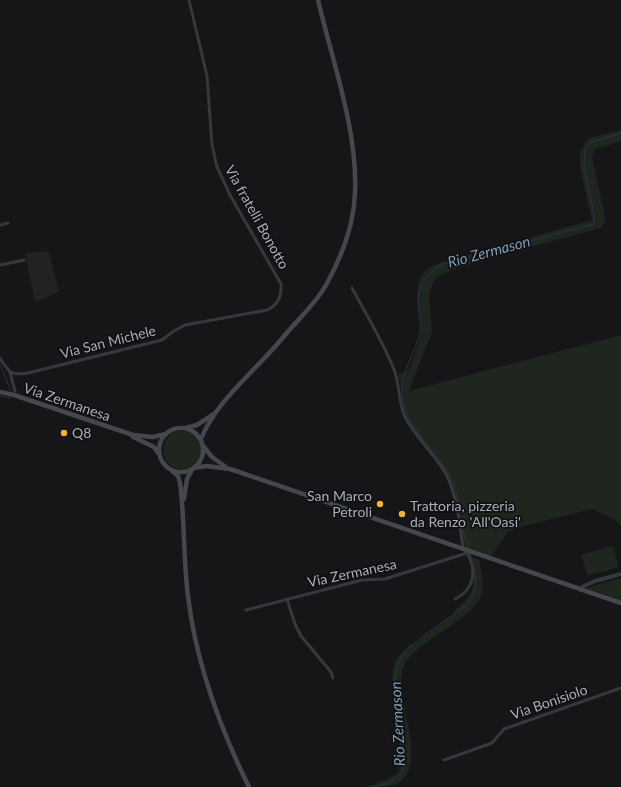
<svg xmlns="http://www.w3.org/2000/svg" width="621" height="787" viewBox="0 0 621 787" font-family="Lato,sans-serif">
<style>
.built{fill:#222225}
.green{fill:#1e261f}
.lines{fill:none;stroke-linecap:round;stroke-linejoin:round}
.stream{stroke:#2c353c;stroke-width:1}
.minor{stroke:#37383d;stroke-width:3}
.tertiary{stroke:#37383d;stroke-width:4}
.secondary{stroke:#45474d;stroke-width:4.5}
.poi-dot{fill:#f2b134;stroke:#111113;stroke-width:1.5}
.labels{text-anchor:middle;stroke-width:3.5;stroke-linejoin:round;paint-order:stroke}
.street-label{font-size:14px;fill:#a8adb8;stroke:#111113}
.poi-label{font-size:14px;fill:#a8adb8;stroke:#111113;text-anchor:start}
.water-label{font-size:15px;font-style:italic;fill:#7f9bb3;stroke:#111113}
</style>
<rect width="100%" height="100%" fill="#161618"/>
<!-- built -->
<polygon class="built" points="49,251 59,292 35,302 25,253"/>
<!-- green -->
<g class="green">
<path d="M 621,130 L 621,141 L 595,149 L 592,157 L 605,216 L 605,221 L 601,228 L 490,258 L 452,270 L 435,278 L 429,294 L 432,332 L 409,391 L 621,335 L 621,526 L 615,520 L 592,509 L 516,528 L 508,532 L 491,556 L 465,548 L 448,475 L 412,427 L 406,415 L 398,374 L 409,370 C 413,357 420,344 421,331 C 422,312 408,282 429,268 C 433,265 439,264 443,262 L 592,220 L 580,168 L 580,151 L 589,138 Z"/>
<circle cx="182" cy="450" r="19"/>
<polygon points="613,546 618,565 617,568 589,575 586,571 581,555"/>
<path d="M 470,556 L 479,559 C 481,570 484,582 482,592 C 478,618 413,642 404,666 C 392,697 430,759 399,783 C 391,787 376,787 366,787 L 388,779 L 398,773 L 401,750 L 392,677 L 394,662 L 411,643 L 412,646 L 455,613 L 454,610 C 478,593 474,583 470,556 Z"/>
<polygon points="621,578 621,600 586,588"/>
</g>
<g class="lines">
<!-- stream -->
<g class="stream">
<polyline points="0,364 11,391"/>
<polyline points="0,396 10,398"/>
<path d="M 458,507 C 459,460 402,438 402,390 C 402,370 416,352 420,332 C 421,327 420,320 419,314 C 416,288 420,282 440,265 L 594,224 L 594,214 L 584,167 L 585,149 L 592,142 L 621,133"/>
<polyline points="461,524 469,550"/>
<polyline points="470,553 471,559"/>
<path d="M 374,787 L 390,783 L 403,771 C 403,738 385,685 402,656 C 411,642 452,616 467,605 C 476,593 478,583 474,568"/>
</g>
<!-- minor -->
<g class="minor">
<polyline points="0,225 8,223"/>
<polyline points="0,265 24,260"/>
<path d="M 352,288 C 366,314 382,340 393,367 C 400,383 398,401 405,417 C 415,436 431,451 443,469 C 456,488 460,525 463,548 C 478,565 476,589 455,599"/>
<path d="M 0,358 C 9,372 10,376 28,373 L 162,340 L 174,331 L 185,325 L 267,310 C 278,305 282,296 281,284 L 230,195 L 217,167 L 212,145 L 207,76 L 189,0"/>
<polyline points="10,372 15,391"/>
<polyline points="287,599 295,624 301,636 331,672 333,678"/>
<polyline points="246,610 362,580 385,579 467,553"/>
<polyline points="444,760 492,743 504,729 621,688"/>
</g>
<!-- tertiary -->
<polyline class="tertiary" points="581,590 582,587 595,581 621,574"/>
<!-- secondary -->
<g class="secondary">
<polyline points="0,392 14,395 133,435 153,437 166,434"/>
<circle cx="181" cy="450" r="22"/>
<polyline points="186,428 197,425 214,414"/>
<polyline points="133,437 154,447 158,453"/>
<path d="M 201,439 C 217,400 253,373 280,341 C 295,322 315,305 326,285 C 341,258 354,224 355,193 C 358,131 332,60 318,0"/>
<polyline points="204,447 212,457 226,467"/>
<polyline points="194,468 206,466 230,469 621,603"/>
<path d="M 172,471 L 178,476 L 180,483 C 185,520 183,558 188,596 C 196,663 219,726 249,787"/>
<polyline points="184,499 187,479 192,470"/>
</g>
</g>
<!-- markers -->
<g class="poi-dot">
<circle cx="64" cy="433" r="4"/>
<circle cx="380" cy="504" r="4"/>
<circle cx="402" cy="514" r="4"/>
</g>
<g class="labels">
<!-- street labels -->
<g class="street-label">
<text transform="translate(257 217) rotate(61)" y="5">Via fratelli Bonotto</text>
<text transform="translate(108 342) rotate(-14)" y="5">Via San Michele</text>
<text transform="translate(67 402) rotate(19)" y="5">Via Zermanesa</text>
<text transform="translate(352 573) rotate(-12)" y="5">Via Zermanesa</text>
<text transform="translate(549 702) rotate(-19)" y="5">Via Bonisiolo</text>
</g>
<!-- poi labels -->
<g class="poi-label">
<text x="72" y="438">Q8</text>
<text x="372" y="501" text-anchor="end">San Marco<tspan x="372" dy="16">Petroli</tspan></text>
<text x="410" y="511">Trattoria, pizzeria<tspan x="410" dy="16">da Renzo 'All'Oasi'</tspan></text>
</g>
<!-- water labels -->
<g class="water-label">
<text transform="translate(489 252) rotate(-15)" y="5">Rio Zermason</text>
<text transform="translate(398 724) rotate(-93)" y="5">Rio Zermason</text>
</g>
</g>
</svg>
